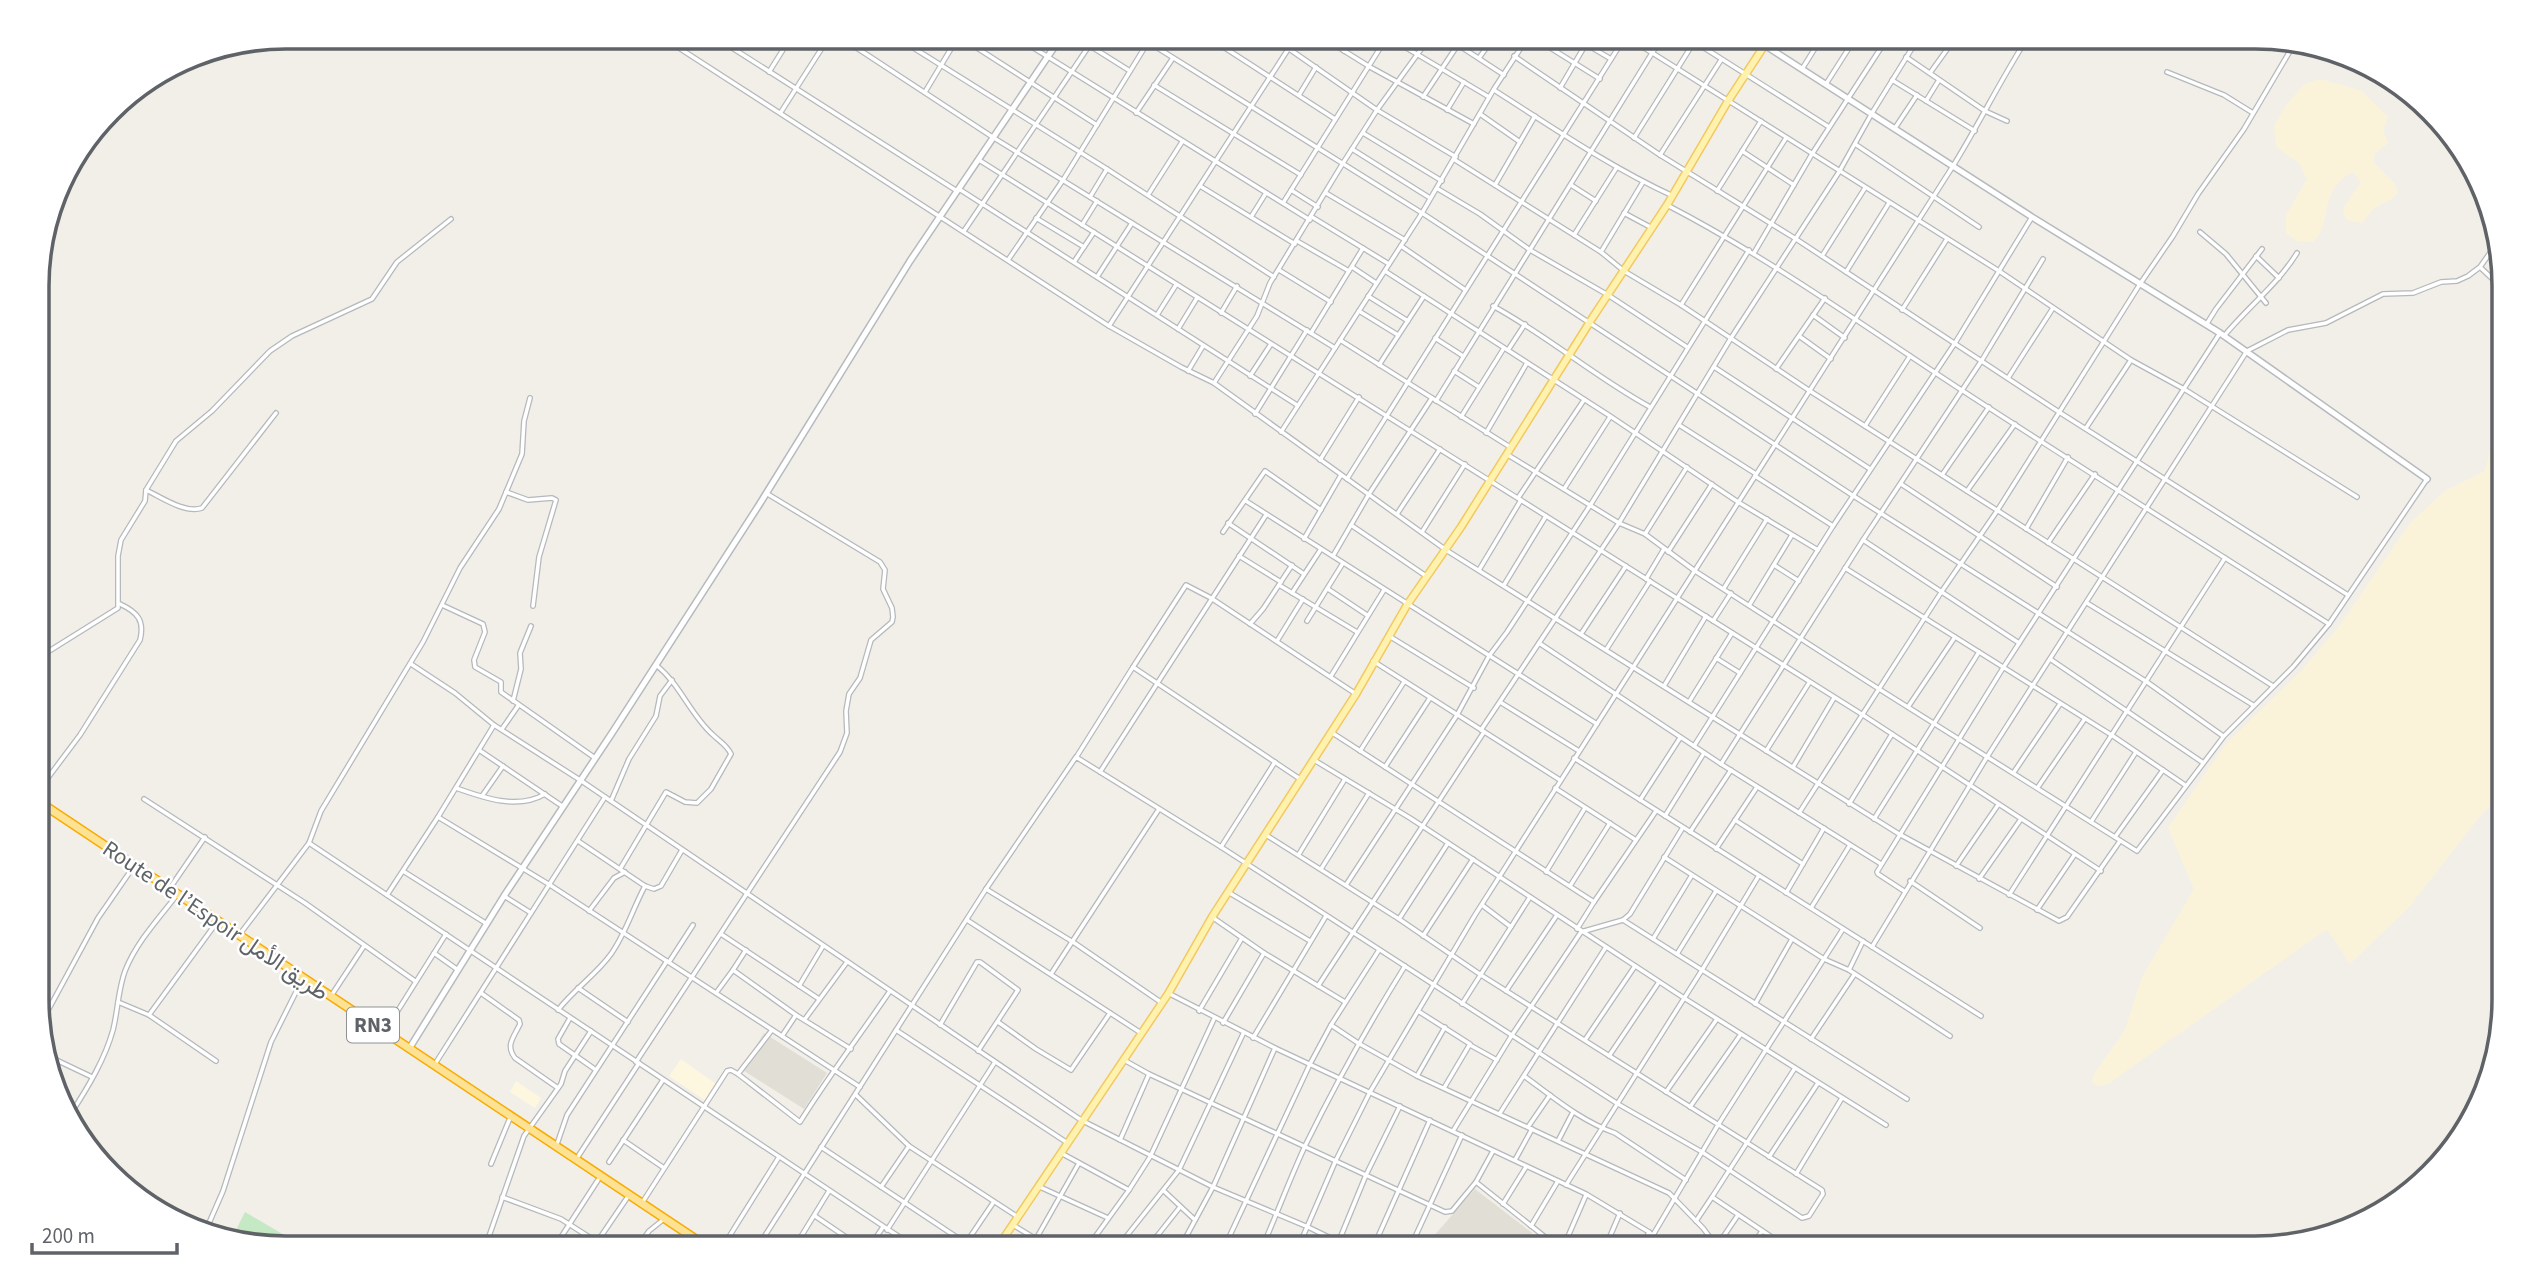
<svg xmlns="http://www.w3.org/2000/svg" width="2541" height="1285" viewBox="0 0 2541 1285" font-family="'Source Sans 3',Vazirmatn,sans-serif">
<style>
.commercial{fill:#fef7e0}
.education{fill:#e1ded6}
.green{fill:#c5e8c5}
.sand{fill:#fbf3d9}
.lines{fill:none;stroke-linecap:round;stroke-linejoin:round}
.street-casing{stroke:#b5b8bc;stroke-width:6}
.secondary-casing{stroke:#b6babf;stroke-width:8}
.primary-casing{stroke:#f2c960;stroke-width:9}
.highway-casing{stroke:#f9ab00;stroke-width:10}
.street{stroke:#fff;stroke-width:3.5}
.secondary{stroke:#fff;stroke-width:5}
.primary{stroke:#fff2af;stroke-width:6}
.highway{stroke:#fde293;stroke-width:7}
.labels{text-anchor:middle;stroke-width:5;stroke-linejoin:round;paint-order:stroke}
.shield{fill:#fff;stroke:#8f9295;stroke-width:2}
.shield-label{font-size:21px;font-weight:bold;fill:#5f6368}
.street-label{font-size:23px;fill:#5f6368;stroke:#fff}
.rim{fill:none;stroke:#5f6368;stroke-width:3.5}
</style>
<rect width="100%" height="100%" fill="#f1efe8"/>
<!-- commercial -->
<g class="commercial">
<polygon points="681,1059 716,1084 706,1101 669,1076"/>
<polygon points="516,1081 541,1098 535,1108 510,1092"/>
</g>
<!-- education -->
<g class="education">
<polygon points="764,1033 827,1073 804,1109 741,1069"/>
<polygon points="1475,1189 1532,1233 1520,1248 1428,1248 1425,1246"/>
</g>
<!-- green -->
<polygon class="green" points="245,1212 291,1239 287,1248 233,1236"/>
<!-- sand -->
<g class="sand">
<path d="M 2321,79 L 2362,91 L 2388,117 L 2383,130 L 2388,143 L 2374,154 L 2374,163 L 2395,184 L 2398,192 L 2393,198 L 2373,209 L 2362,223 L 2346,220 L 2343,208 L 2361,182 L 2353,172 C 2316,191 2335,220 2313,242 L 2297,241 L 2286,233 L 2286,215 L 2307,179 L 2299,163 L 2276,147 L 2274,126 L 2285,107 L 2304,84 Z"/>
<polygon points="2503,413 2504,791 2477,820 2409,907 2350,964 2327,929 2108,1084 2097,1086 2092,1082 2094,1074 2125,1030 2142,977 2194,889 2168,828 2225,745 2302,670 2337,629 2411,522 2445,491 2485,471 2497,422"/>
</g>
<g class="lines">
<!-- street casing -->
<g class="street-casing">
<g id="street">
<polyline points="662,37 1109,326 1181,367 1214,383 1446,550 1899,834 2059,921 2067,917 2120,841"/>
<polyline points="715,37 957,191"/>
<polyline points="840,37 994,138 1335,348"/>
<polyline points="896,37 1107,169 1274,277"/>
<polyline points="960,37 1097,125"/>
<polyline points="1016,37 1310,220"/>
<polyline points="1076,37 1130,71"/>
<polyline points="1140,37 1422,213 1852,495 2147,682 2223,736"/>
<polyline points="1208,37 1335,119"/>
<polyline points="1272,37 1377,110 1456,157"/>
<polyline points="1322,37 1370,67 1474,124"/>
<polyline points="1388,37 1489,97"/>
<polyline points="1446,37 1504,75"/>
<polyline points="1533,37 1600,79"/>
<polyline points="1574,37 1611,59"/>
<polyline points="1627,37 1999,271 2131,360 2184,389 2357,497"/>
<polyline points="1687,37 1829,127"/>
<polyline points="1947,37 1953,41"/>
<polyline points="1344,51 1354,37"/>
<polyline points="1514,56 1660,155 1796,239 2059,412 2348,595"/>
<polyline points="1906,57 1985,111 2007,121"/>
<polyline points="1479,58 1494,37"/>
<polyline points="2347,58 2407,97"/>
<polyline points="1802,69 1822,37"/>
<polyline points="769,72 791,37"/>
<polyline points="2167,72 2224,95 2253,113"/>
<polyline points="1930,73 1956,37"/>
<polyline points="1892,80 1975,131"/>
<polyline points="1826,84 1856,37"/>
<polyline points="1154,85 1301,175"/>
<polyline points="1560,88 1590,37"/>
<path d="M 1494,90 C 1552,127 1610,167 1673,196"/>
<polyline points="925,92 958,37"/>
<polyline points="1299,95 1316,67"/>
<polyline points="1423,97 1463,37"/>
<polyline points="1926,101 1939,80"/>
<polyline points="1447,110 1464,82"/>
<polyline points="781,112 829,37"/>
<polyline points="1136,113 1173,58"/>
<polyline points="1480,114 1520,142"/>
<polyline points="1895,128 1917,95"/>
<polyline points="1363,133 1442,181"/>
<polyline points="1634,138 1694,42"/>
<polyline points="1855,144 1979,227"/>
<polyline points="1352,149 1430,198"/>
<polyline points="1742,151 1794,185"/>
<polyline points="1660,155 1721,60"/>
<polyline points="979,160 1863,715 2101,871"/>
<polyline points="1455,160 1601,252 1624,271 1681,305 1810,391 2273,686"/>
<polyline points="1495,185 1535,116"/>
<polyline points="1571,185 1596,201"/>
<polyline points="1200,186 1295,244"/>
<polyline points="959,189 1297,405"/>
<polyline points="1438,189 1480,214 1530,250 1608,295 1687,347"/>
<polyline points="1291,190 1318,207"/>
<polyline points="1717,191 1761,121"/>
<polyline points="1326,193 1405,240"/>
<polyline points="1148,195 1182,142"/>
<polyline points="1090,197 1107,169"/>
<polyline points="1283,203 1387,37"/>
<polyline points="1624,213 1652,228"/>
<polyline points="1251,217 1266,193"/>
<polyline points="1312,217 1389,264"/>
<polyline points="1036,218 1084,247"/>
<polyline points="1082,225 1097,201"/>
<polyline points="964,231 1095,37"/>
<polyline points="2200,232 2226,254 2266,303"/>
<polyline points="1574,235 1617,167"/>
<polyline points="1297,241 1349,271"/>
<polyline points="1401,246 1464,289"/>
<polyline points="1601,252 1643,182"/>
<polyline points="1754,253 1812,154 1888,37"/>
<polyline points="1822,256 1865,188"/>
<polyline points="2256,256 2279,278"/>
<polyline points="1008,260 1063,180 1148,42"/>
<polyline points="1074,262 1094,232"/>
<polyline points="1352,267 1376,283"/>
<polyline points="2481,268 2502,288"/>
<polyline points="1279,270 1331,302"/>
<polyline points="1385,271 1610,416 1738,502 1818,550"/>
<polyline points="1846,272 1889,203"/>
<polyline points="1097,277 1132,223"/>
<polyline points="1368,296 1408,321"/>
<polyline points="1681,305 1786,138"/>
<path d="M 1493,306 C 1548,336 1595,377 1650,407"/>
<polyline points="1902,310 1947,239"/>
<polyline points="1359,311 1398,335"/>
<polyline points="1221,313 1237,286"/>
<polyline points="1157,315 1176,285"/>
<polyline points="1813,315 1845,338"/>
<polyline points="2206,325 2216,309 2262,249"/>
<polyline points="1109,326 1296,37"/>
<polyline points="1178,329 1197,298"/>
<polyline points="1311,333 1363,248"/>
<polyline points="1799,336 1831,359"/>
<path d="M 2224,336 C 2248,307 2278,284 2297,253"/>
<polyline points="1435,338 1463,356"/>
<polyline points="1340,340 1510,447"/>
<polyline points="1508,350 1525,324"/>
<polyline points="1379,365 1424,296"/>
<polyline points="1714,367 1870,469"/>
<polyline points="1776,369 1825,298"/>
<polyline points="1188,371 1203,346"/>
<polyline points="1454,371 1479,387"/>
<polyline points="1250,376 1271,344"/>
<polyline points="2008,378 2053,308"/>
<polyline points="1214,383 1257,316 1270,283 1343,163 1377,110 1430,37"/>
<polyline points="1436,401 1662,37"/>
<polyline points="1255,414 1307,330"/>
<polyline points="1461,417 1504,348"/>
<polyline points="1679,425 1756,474"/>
<polyline points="1865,426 1910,356"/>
<polyline points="2086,428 2131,360"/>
<polyline points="1281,432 1422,213 1494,89 1528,37"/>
<polyline points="1486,433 1527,363"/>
<path d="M 1508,455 L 1619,523 L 1645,534 L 1695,571 L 1879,689 L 2137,851 L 2224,736 L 2293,667 L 2329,624 C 2207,546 2084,470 1963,391 C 1865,327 1771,259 1667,205"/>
<polyline points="1320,460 1359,397"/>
<polyline points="1942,475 1989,407"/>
<polyline points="1347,479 1625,37"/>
<polyline points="1901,484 2057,587"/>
<polyline points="1564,489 1610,417"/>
<path d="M 146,490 C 161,497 185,514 202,508 L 276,413"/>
<polyline points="1967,491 2015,424"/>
<polyline points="506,492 528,500 552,498 556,500 539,557 533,606"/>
<polyline points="1518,498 1584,400"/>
<polyline points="1246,501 1597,724"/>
<polyline points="1397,514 1440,449"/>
<polyline points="1228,523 1304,574"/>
<polyline points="1351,525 1426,576"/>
<polyline points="1833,526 1955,343 2032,217"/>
<polyline points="2026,529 2068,457"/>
<polyline points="1223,532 1265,471 1321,510"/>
<polyline points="1422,532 1465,464"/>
<polyline points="1645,534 1687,467"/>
<polyline points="1304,539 1341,475"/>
<polyline points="1863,540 2019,643"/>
<polyline points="2048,543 2095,474"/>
<polyline points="1668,552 1712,484"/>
<polyline points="1239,556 1281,582"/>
<polyline points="1333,556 1369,494 1432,398"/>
<polyline points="1774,565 1799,581"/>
<polyline points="1845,568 2113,736 2185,785"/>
<polyline points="1479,570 1521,500"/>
<polyline points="1646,579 1664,549"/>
<polyline points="1279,585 1357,632"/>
<polyline points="1504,585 1546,516"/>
<polyline points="1724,588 1767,519"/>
<polyline points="1328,589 1367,615"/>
<polyline points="1292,593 1321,549"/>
<polyline points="2087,603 2253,705"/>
<polyline points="1750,604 1792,535"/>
<polyline points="442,605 483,624 485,632 474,660 475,667 501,682 501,692 595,758"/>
<polyline points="1307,621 1343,563"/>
<polyline points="1713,621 1731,593"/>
<polyline points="1250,624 1263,609 1292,565"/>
<polyline points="2329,624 2427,479"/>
<polyline points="1581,634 1626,566"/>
<polyline points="1389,636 1474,688"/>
<polyline points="1277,641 1303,599"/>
<polyline points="1539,643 1721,764 1881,864"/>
<polyline points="1606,650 1650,581"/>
<polyline points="38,658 118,608 118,556 121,540 145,501 146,490 176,441 212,411 270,351 292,336 372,299 397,262 451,219"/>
<polyline points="1716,658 1740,673"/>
<polyline points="2050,659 2202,762"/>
<polyline points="1373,661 1560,780"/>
<polyline points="411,664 455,693 494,725"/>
<polyline points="1133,667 1186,585 1211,598 1356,694"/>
<polyline points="1331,676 1384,590"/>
<polyline points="1664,686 1706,616"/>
<polyline points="513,701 521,669 520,653 531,626"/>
<polyline points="1500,702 1579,751"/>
<polyline points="1689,702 1732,633"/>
<polyline points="1908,707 1955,637"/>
<polyline points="502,729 518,706"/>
<polyline points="1481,730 1619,523 1731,338 1839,172 1872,113 1919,37"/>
<polyline points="1331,732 1594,902 1577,929"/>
<polyline points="1694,746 1833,526 1755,476"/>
<polyline points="479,750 562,806"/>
<polyline points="1360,751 1404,682"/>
<polyline points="1766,751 1809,683"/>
<polyline points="1077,756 1133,667 1300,779"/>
<polyline points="1574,758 1981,1016"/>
<polyline points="1314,760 1410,818 1684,998 1886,1125"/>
<polyline points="1721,764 1863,540 1982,360 2043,259"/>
<polyline points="1385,767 1430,698"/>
<polyline points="1793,767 1834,698"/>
<polyline points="1100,772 1266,515"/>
<polyline points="2014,772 2060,704"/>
<polyline points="2038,787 2084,720"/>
<path d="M 456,788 C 484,798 518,810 545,794"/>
<polyline points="1555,788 1636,840"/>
<path d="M 38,791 L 80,735 L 140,640 C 145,620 137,612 120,604"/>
<polyline points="482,796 503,766"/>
<polyline points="144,799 305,903 415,981"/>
<polyline points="1640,800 1680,738"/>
<polyline points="611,801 629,759 656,716 660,696 672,680"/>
<polyline points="1849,804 1892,734"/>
<polyline points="1799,813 1942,591 1997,511 2140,284 2173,236 2198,194 2244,129 2293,46"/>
<polyline points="1665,816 1704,753"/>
<polyline points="438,817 494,725 580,780 1081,1120 1213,1187 1275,1048"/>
<polyline points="1874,819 1979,652"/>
<polyline points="1735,820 1803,864"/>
<polyline points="2091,822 2136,752"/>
<polyline points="1690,832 1731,770"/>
<polyline points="2115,837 2163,770"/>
<polyline points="578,841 645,886 654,889 661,886 682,850"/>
<polyline points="309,843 916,1248"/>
<polyline points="1221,847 1275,762"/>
<polyline points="1716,849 1757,787"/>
<polyline points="1299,854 1345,779"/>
<polyline points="1664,857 1824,959 1849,970 1950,1036"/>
<polyline points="1956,866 1998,805"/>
<path d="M 620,869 L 666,792 L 685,802 L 697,803 L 711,789 L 731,754 C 727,745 719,741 712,734 C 690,714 680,684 656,665"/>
<polyline points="1321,869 1369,793"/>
<polyline points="403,871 487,924"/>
<polyline points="1546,872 1585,808"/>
<polyline points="1758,877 1702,970 1907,1099"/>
<polyline points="1979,879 2021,819"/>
<polyline points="1910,881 1980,928"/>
<polyline points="1346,885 1457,715 1489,656 1507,632 1591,504 1749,250"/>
<polyline points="1570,886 1610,823"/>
<polyline points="170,888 205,837"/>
<polyline points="986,889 1076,757 1221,847 1618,1104 1702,1152 1802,1218 1809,1216 1823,1194 1822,1190 1481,975 1399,919 1266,835"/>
<polyline points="1904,891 1878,874 1877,872 2003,668 2220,333"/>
<polyline points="1228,892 1310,941"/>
<polyline points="1786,893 1824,828"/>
<polyline points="387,895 438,817 550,885 860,1087"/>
<polyline points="2009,895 2225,558"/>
<polyline points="504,896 531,913"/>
<polyline points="1594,902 1656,811"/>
<polyline points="1482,905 1511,927"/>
<polyline points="1811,908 1850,845"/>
<polyline points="2037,910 2075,854"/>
<polyline points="589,911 614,878 625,872"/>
<polyline points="1212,917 1264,953 1223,1023"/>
<polyline points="1399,919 1448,843"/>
<polyline points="967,920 1141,1033"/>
<polyline points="240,934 309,843 321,811 423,642 460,568 499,509 522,454 524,421 530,398"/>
<polyline points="721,934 819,999"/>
<polyline points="1423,936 1473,859"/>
<polyline points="1653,939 1692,875"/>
<polyline points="1872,947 1987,757 2247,351 2288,330 2326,323 2383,294 2413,293 2441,282 2457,281 2468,276 2480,267 2497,243"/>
<polyline points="746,950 733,970 796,1015 851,1049"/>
<polyline points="434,953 458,970"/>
<polyline points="1264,953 1345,1002"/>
<polyline points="1677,954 1716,891"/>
<polyline points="669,962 693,925"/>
<polyline points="1849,970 1863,941"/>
<polyline points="1051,974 1159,809"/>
<polyline points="799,986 823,946"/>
<polyline points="1318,986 1484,732"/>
<polyline points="578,988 628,1022"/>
<polyline points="1506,991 1557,915"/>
<path d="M 481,993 L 519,1020 L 520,1024 C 514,1037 505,1045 515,1058 L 558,1088"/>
<polyline points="716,993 733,970"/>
<polyline points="1170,994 1275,1048 1586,1194 1649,1232 1664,1248"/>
<polyline points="331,996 364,946"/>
<polyline points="118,1002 149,1015 216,1061"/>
<polyline points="1462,1004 1530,897"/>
<polyline points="1755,1004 1792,939"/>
<path d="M 558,1010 C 574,989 596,975 611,954 C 626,933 633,908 645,886"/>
<polyline points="1199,1011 1242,938"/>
<polyline points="1418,1011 1470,1044 1444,1088"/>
<polyline points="149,1015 217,922"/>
<polyline points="570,1018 558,1039 559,1044 596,1070"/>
<polyline points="805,1019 847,962"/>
<polyline points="998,1022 1036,1049 1071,1070 1110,1013"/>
<polyline points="940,1025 977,962 980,962 1018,990 978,1051"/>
<polyline points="1331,1025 1358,1043 1417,1076 1669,1193 1703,1228 1718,1248"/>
<polyline points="39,1027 98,918 134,866"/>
<polyline points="896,1030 1066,1142"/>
<polyline points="385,1031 446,934"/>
<polyline points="782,1036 796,1015"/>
<polyline points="1253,1038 1326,916"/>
<polyline points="1811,1039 1854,975"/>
<polyline points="1585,1040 1635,966"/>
<polyline points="1470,1045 1497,1060"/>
<polyline points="1609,1056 1659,982"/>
<polyline points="50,1057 92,1077"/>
<polyline points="1124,1060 1149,1074 1445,1212 1452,1211 1476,1182"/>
<polyline points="636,1062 840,752 847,733 846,711 849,694 860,678 871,640 892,622 893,617 892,608 883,589 885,570 880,562 766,493"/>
<polyline points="435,1064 605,797"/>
<polyline points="738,1074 772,1030"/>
<polyline points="1417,1076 1445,1027"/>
<path d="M 1524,1076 C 1553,1097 1581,1121 1615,1133 L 1686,1180"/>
<polyline points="1666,1092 1717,1019"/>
<polyline points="856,1095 909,1146 1018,1217"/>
<polyline points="1690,1107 1741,1034"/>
<path d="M 72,1112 C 88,1087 105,1059 113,1030 C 118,1010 118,990 125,971 C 136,943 158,919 177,895"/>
<polyline points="1500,1113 1606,947"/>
<polyline points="1528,1127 1550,1095"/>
<polyline points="1453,1131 1512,1035 1581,932 1623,920 1630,914 1682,829"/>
<polyline points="623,1140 664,1168"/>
<polyline points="1120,1140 1149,1074"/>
<polyline points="1558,1141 1573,1112"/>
<polyline points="556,1147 567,1115 667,961"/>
<polyline points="821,1147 973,1248"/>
<polyline points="1493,1151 1476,1182 1559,1248"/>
<polyline points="1061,1153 1129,1190 1150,1157 1214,1019"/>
<polyline points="1769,1157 1818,1083"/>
<polyline points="577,1158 639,1063"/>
<polyline points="1515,1160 1532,1129"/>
<polyline points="609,1162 663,1080"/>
<polyline points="491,1164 510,1118"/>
<polyline points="1796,1174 1842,1098"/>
<polyline points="1566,1185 1702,970 1623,920"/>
<polyline points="881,1187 909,1146"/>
<polyline points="1040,1187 1108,1218"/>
<polyline points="1164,1191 1195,1220"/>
<polyline points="502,1197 561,1219 597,1242"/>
<path d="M 642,1203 L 727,1071 L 731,1070 L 738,1074 L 800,1122 C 828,1077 860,1035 890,991"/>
<polyline points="1503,1204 1526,1167"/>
<polyline points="815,1216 862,1248"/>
<polyline points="1696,1221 1712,1197"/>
<polyline points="1013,1225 1036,1239 1079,1163"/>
<polyline points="1531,1226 1558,1181"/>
<polyline points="206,1230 223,1191 271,1042 303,978"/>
<polyline points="887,1230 995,1062"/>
<polyline points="1653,1235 1718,1125 1843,929"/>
<polyline points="1157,1236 1180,1207"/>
<polyline points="1092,1240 1103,1248"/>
<polyline points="1414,1240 1424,1248"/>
<polyline points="966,1243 993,1203"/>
<polyline points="1717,1246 1738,1215"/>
<polyline points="502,1248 487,1242 524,1136 561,1084 565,1071 591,1031"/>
<polyline points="554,1248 598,1180"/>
<polyline points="593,1248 629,1195"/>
<polyline points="637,1248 649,1231 664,1219"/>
<polyline points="722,1248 779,1157"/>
<polyline points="757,1248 986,889 1073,942 1162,1003"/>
<polyline points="794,1248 829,1191"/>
<polyline points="869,1248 883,1227"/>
<polyline points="902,1248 906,1242"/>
<polyline points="1030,1248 1036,1239 1048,1248"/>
<polyline points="1087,1248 1129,1190"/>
<polyline points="1117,1248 1179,1170 1243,1034"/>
<polyline points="1147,1248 1157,1236 1177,1248"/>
<polyline points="1180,1248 1213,1187 1308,1227 1351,1248"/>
<polyline points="1224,1248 1310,1064 1331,1025 1379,950"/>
<path d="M 1262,1248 C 1277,1214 1290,1178 1306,1144 C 1336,1083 1369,1024 1405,966"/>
<path d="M 1298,1248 L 1336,1160 L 1370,1092 L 1475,915 L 1953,166 C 1979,124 2001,79 2028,37"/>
<polyline points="1336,1248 1366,1175 1400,1106"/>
<polyline points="1373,1248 1430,1120"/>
<polyline points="1410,1248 1462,1135"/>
<polyline points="1563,1248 1586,1195"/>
<polyline points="1605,1248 1620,1213"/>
<polyline points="1642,1248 1649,1232"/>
<polyline points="1751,1248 1762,1231"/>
<polyline points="1788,1248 1712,1197 1795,1068"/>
</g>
</g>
<!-- secondary casing -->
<g class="secondary-casing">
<g id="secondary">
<polyline points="1752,37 2032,217 2220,333 2427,479"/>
<polyline points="409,1049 504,896 612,733 759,505 910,261 1061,37"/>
</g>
</g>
<!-- primary casing -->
<g class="primary-casing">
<polyline id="primary" points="997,1248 1168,994 1212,917 1356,694 1407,605 1461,527 1593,317 1667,205 1728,101 1770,37"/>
</g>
<!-- highway casing -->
<g class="highway-casing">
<polyline id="highway" points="38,801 709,1248"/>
</g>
<!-- street -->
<use href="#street" class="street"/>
<!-- secondary -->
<use href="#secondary" class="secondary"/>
<!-- primary -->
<use href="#primary" class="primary"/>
<!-- highway -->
<use href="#highway" class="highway"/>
</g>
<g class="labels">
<!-- shield labels -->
<rect class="shield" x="347" y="1007.5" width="52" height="35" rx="5"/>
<g class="shield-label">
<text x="373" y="1032">RN3</text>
</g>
<!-- street labels -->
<g class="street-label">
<text transform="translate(216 920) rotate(34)" y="8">Route de l’Espoir طريق الأمل</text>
</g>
</g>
<!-- crop -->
<path d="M0 0H2541V1285H0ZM286 49H2255A237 237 0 0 1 2492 286V999A237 237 0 0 1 2255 1236H286A237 237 0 0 1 49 999V286A237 237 0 0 1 286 49Z" fill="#fff" fill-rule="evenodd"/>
<path class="rim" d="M286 49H2255A237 237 0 0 1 2492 286V999A237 237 0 0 1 2255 1236H286A237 237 0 0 1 49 999V286A237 237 0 0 1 286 49Z"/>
<!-- scale -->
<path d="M32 1243v10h145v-10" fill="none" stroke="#5f6368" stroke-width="3.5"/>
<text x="42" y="1243" font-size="21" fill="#5f6368" stroke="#ffffff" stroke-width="5" paint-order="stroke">200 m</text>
</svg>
